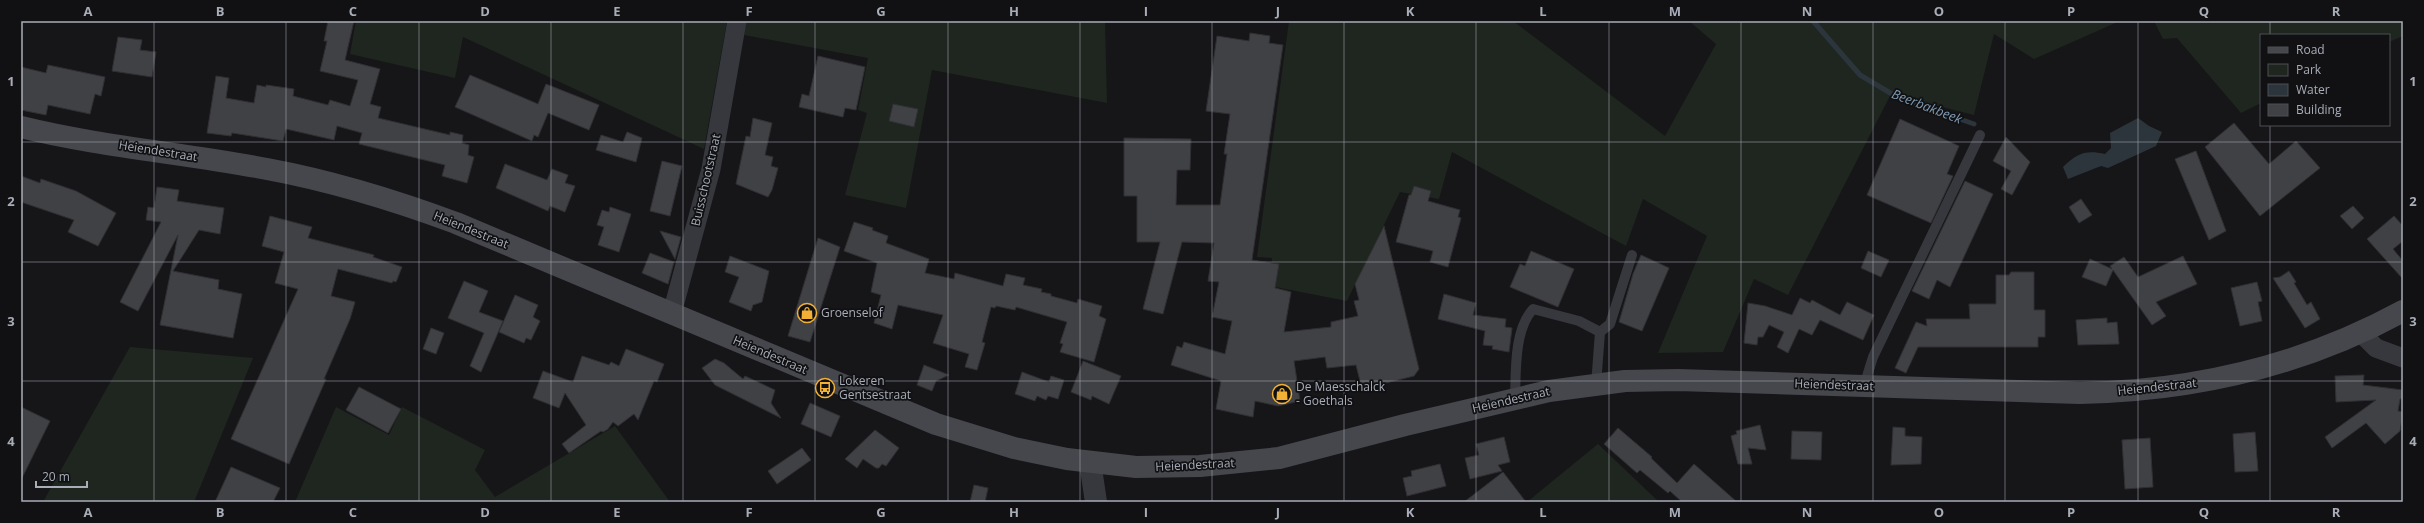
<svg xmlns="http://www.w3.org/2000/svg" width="2424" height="523" viewBox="0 0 2424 523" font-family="'Open Sans',sans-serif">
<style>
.green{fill:#1e261f}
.water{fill:#2c353c}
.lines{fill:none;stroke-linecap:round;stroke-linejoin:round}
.stream{stroke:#2c353c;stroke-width:5}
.building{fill:#404145;stroke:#303034}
.service{stroke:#37383d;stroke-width:10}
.minor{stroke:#37383d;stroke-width:19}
.tertiary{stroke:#37383d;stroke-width:22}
.secondary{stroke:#45474d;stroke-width:22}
.grid{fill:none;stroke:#a8adb8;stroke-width:1;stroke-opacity:0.55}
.labels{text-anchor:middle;stroke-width:3.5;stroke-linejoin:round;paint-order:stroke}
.street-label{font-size:12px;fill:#a8adb8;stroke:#111113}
.poi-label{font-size:12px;fill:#a8adb8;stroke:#111113;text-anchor:start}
.water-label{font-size:13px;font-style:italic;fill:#7f9bb3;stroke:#111113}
.neatline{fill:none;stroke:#a8adb8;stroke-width:1.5}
.grid-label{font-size:13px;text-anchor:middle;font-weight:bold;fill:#a8adb8}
</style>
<rect width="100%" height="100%" fill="#161618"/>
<!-- green -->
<g class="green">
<polygon points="356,21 727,21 704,149 463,37 455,78 350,54"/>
<polygon points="746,21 1105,21 1107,103 932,70 906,208 845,195 867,113 858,110 868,58 744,35"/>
<polygon points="1289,21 1513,21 1665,136 1716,44 1689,21 2120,21 2034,59 1994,34 1974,115 1891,94 1788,295 1754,279 1723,352 1658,353 1707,236 1643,199 1626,246 1452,152 1439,199 1400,192 1347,301 1270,286 1272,258 1257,257"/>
<polygon points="2154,21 2403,21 2403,36 2389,42 2389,35 2261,35 2261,103 2241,113 2177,38 2163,39"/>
<polygon points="130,347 253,358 194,502 43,502"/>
<polygon points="336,407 389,435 402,407 485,450 475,470 495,497 615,426 670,502 295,502"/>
<polygon points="1598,444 1659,502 1527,502"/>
</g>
<!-- water -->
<path class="water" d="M 2138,118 L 2149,126 L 2162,132 L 2156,146 L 2108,168 L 2101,166 L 2068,179 L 2063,167 C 2078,153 2085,150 2105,154 L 2111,148 L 2110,133 Z"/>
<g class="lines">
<!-- stream -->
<polyline class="stream" points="1813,21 1860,75 1897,97 1974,124"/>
</g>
<!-- building -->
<g class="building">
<polygon points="328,21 354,21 345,60 380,69 370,104 381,107 378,118 450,135 450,132 463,135 462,143 469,145 468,155 474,157 467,183 442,176 445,165 359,144 362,133 337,126 334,140 286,129 283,141 232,133 231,136 207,133 216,76 229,78 226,98 254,103 257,85 266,87 266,85 294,89 293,96 328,105 330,100 350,106 358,80 320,71 327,41 324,41"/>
<polygon points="1250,33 1270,36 1269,43 1283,45 1252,260 1279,264 1275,288 1291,292 1284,332 1331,327 1331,322 1358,316 1354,301 1359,300 1355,284 1384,226 1419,369 1414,376 1362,389 1356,365 1327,368 1325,357 1294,361 1300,401 1278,406 1255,401 1253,417 1216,409 1221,381 1171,365 1177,346 1182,348 1184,342 1225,354 1232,321 1212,317 1219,282 1208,281 1214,243 1182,242 1163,314 1143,309 1160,242 1137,242 1137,196 1124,196 1124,138 1191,139 1190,170 1177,170 1176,205 1220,205 1227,154 1224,154 1230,114 1206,111 1217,36 1249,41"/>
<polygon points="118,37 142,40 140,50 156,52 152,77 112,71"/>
<polygon points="818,56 865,67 856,110 845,108 843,117 799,107 802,94 809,96"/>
<polygon points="48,65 105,77 101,96 95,94 90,114 48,105 46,115 21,110 21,67 46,73"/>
<polygon points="470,75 538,104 546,84 599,105 589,130 548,113 538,137 534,135 532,141 455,107"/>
<polygon points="893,104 918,109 914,127 889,121"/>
<polygon points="753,118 772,123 765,155 773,157 771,166 778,168 772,190 768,197 736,184 746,136 750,137"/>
<polygon points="1900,119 1959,146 1947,174 1953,176 1931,223 1867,195"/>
<polygon points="2234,123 2269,164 2296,141 2320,168 2260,216 2205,147"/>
<polygon points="627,132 642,138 636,162 596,150 601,135 623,142"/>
<polygon points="2006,137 2030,162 2012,195 2001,189 2011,171 1993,161"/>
<polygon points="2196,151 2226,231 2209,240 2175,159"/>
<polygon points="662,161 682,166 670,216 650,211"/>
<polygon points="505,164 547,180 552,169 568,175 565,183 575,186 565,212 550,206 548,211 496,188"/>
<polygon points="21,176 40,183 41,179 76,191 116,213 98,246 68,232 74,220 21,202"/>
<polygon points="1965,181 1993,194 1950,287 1937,280 1929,299 1912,291"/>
<polygon points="1414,186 1431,191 1428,201 1460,210 1458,217 1461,218 1448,267 1430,262 1433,251 1396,242 1409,195 1411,195"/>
<polygon points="157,187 179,190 177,201 224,208 220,234 199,230 173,271 219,280 218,289 242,294 233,338 160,325 178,235 138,311 120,302 161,222 146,220 148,207 154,208"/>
<polygon points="2081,199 2092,215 2079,223 2069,207"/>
<polygon points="2353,206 2364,218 2352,229 2340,216"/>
<polygon points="610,207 631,214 619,252 598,245 604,227 597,225 602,210 609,212"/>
<polygon points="270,216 312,227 308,238 374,255 373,257 402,267 396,282 393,281 392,283 338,269 331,296 355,302 350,319 324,379 326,379 289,464 231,439 298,289 275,283 284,252 262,246"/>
<polygon points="2394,216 2403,226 2403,241 2393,249 2403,261 2402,278 2367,239"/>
<polygon points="854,222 873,228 872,230 888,236 886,243 929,259 925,273 954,279 955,273 1003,286 1006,274 1025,278 1023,285 1042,289 1041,292 1051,294 1051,296 1077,303 1078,299 1102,306 1099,316 1106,319 1094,362 1060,352 1063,344 1060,343 1067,322 1016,307 1015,310 996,306 995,308 991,307 982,342 985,343 977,370 965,367 969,354 933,343 943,315 898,305 892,329 874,323 881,295 871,292 877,263 844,251"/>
<polygon points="660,231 681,237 675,259"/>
<polygon points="818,238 840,247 810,342 788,336"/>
<polygon points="1531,251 1574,269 1558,307 1510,287 1520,264 1525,266"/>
<polygon points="1868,251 1889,260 1881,277 1861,268"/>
<polygon points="650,253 674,262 668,284 642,273"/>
<polygon points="1641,255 1669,268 1642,331 1619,322 1633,274"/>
<polygon points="730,256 769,271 762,302 753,305 751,311 729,302 739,277 725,272"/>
<polygon points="2183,256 2197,284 2156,302 2166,316 2152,325 2113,270 2106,286 2082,277 2090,259 2112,269 2110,266 2124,257 2138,277"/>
<polygon points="2289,271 2296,282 2294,283 2307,305 2311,302 2320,319 2305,328 2273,278 2280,277"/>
<polygon points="2011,272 2034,272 2034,310 2045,310 2045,337 2038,337 2038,347 1918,347 1906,373 1895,368 1916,322 1927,326 1926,319 1970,319 1969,304 1996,304 1996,275 2009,275"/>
<polygon points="464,281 488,291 479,312 503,321 481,372 470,366 484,333 448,318"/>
<polygon points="2257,282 2262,301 2258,302 2262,321 2240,326 2231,288"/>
<polygon points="1444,294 1476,303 1473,315 1506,319 1505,327 1512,328 1509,352 1492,349 1493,346 1483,345 1485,331 1438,319"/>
<polygon points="515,295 538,305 533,317 540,321 531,340 526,338 524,343 499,332"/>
<polygon points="1800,298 1810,303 1812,300 1840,315 1847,302 1874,315 1863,340 1820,320 1812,335 1799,329 1788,353 1777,347 1784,332 1769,325 1763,337 1758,337 1757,345 1744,343 1748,303 1765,306 1792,315"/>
<polygon points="2107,318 2107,323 2117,322 2119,344 2078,345 2076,320"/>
<polygon points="431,328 444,333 436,354 423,349"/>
<polygon points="626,349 664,364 657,382 654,381 638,420 634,414 618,426 613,422 608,429 603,432 601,431 569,453 562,444 586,425 565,393 559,408 533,398 543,371 573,382 582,356 609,365 611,362 619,366"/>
<polygon points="715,359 724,363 743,379 745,376 775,390 771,403 781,418 715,385 702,368"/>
<polygon points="1083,361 1121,376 1109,404 1092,396 1091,400 1071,392"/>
<polygon points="924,365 949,375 936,381 932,391 917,385"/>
<polygon points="1022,372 1049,382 1051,376 1064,380 1058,399 1048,396 1046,400 1037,396 1035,401 1015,394"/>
<polygon points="2364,375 2363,385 2403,390 2403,398 2400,399 2398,411 2403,412 2400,431 2385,444 2366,423 2332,448 2325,437 2376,400 2336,402 2335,376"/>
<polygon points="359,387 401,409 388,433 346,410"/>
<polygon points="810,403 840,416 831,437 801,424"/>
<polygon points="21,407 50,421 21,480"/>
<polygon points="1760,425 1766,450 1748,448 1752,464 1738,464 1731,436 1737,434 1736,431"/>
<polygon points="1893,427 1905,428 1905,436 1922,437 1921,464 1891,465"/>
<polygon points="1618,428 1652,457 1651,458 1677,483 1694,464 1737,502 1682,502 1670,491 1668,493 1640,470 1637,473 1604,444"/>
<polygon points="875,430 899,448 886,466 882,464 879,468 876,468 863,459 857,468 845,459"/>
<polygon points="1792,431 1822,432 1821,460 1791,459"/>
<polygon points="2255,432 2258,471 2235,472 2233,434"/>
<polygon points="1504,437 1510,462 1498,465 1502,471 1470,479 1465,458 1479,455 1476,444"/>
<polygon points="2150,438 2153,487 2125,489 2122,440"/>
<polygon points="802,448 811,460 777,484 768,471"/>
<polygon points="1440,464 1446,486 1407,496 1403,478 1412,476 1411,471"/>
<polygon points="231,467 280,488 273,502 215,502"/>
<polygon points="1503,472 1526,502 1464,502"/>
<polygon points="974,485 988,488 985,502 970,502"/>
</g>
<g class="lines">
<!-- service -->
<g class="service">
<polyline points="1600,332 1610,324 1632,255"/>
<polyline points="1864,386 1873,357 1980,135"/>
<path d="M 1515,399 C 1516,370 1514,330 1533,309 L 1579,321 L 1600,332 L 1596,385"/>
</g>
<!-- minor -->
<g class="minor">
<polyline points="672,313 711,169 737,21"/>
<polyline points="2361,333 2376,348 2403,358"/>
</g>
<!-- tertiary -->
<polyline class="tertiary" points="1090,462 1096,502"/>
<!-- secondary -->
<path class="secondary" d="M 21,127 C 102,147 185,153 267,169 C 332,181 394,200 456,223 L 936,424 L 1014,448 L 1067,459 L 1136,467 L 1200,466 L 1279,458 L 1405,425 L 1549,391 L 1625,381 L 1678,380 L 2080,393 C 2194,391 2302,366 2403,311"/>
</g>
<!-- grid -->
<path class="grid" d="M 154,21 L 154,502M 286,21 L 286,502M 419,21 L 419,502M 551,21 L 551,502M 683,21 L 683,502M 815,21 L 815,502M 948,21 L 948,502M 1080,21 L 1080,502M 1212,21 L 1212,502M 1344,21 L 1344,502M 1476,21 L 1476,502M 1609,21 L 1609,502M 1741,21 L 1741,502M 1873,21 L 1873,502M 2005,21 L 2005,502M 2138,21 L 2138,502M 2270,21 L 2270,35M 2270,125 L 2270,502M 21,142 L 2403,142M 21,262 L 2403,262M 21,381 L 2403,381"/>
<!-- icons -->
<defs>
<g id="shop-ring" transform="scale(1)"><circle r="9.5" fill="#111113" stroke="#f2b134" stroke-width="1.5"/><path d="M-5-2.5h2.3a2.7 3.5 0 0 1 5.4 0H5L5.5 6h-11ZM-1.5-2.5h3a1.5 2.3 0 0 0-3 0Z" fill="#f2b134"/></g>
<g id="bus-ring" transform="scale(1)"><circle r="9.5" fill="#111113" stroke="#f2b134" stroke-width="1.5"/><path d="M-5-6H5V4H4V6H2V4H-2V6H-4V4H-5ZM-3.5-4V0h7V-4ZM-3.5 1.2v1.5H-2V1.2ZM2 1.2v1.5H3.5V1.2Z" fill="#f2b134"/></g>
</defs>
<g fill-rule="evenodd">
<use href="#shop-ring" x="807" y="313"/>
<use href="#bus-ring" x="825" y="388"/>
<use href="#shop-ring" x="1282" y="394"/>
</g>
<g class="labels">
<!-- street labels -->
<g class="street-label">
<text transform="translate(158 151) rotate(9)" y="4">Heiendestraat</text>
<text transform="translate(706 180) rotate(-77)" y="4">Buisschootstraat</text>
<text transform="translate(471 230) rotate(22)" y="4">Heiendestraat</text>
<text transform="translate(770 355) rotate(23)" y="4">Heiendestraat</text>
<text transform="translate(1834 385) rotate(2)" y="4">Heiendestraat</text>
<text transform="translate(2157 387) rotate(-6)" y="4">Heiendestraat</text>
<text transform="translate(1511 400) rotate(-13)" y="4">Heiendestraat</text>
<text transform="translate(1195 465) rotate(-3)" y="4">Heiendestraat</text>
</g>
<!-- poi labels -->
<g class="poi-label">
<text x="821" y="317">Groenselof</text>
<text x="839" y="385">Lokeren<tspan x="839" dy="14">Gentsestraat</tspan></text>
<text x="1296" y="391">De Maesschalck<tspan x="1296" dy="14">- Goethals</tspan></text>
</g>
<!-- water labels -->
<g class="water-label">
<text transform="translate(1927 106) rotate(21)" y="5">Beerbakbeek</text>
</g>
</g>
<!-- border -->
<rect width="2424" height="523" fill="none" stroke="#111113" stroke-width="44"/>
<!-- legend -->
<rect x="2260" y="34" width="130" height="92" fill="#111113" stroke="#4d4f55"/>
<rect x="2268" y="47" width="20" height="6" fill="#45474d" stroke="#4d4f55"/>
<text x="2296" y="54" font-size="12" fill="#a8adb8">Road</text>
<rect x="2268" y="64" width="20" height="12" fill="#1e261f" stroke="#4d4f55"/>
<text x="2296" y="74" font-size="12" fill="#a8adb8">Park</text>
<rect x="2268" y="84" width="20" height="12" fill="#2c353c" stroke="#4d4f55"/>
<text x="2296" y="94" font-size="12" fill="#a8adb8">Water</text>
<rect x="2268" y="104" width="20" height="12" fill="#404145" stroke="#4d4f55"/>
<text x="2296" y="114" font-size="12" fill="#a8adb8">Building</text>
<!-- scale -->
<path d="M36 481v6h51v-6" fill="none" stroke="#a8adb8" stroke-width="2"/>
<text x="42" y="481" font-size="12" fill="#a8adb8" stroke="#111113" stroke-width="3" paint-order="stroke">20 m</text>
<rect x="22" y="22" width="2380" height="479" class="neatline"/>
<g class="grid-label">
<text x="88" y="16">A</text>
<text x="220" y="16">B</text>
<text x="353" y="16">C</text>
<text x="485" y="16">D</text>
<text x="617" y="16">E</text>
<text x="749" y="16">F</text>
<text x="881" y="16">G</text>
<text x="1014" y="16">H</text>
<text x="1146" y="16">I</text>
<text x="1278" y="16">J</text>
<text x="1410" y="16">K</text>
<text x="1543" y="16">L</text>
<text x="1675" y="16">M</text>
<text x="1807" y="16">N</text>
<text x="1939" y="16">O</text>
<text x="2071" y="16">P</text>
<text x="2204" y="16">Q</text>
<text x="2336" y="16">R</text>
<text x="11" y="86">1</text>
<text x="2413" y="86">1</text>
<text x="11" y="206">2</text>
<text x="2413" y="206">2</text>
<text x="11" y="326">3</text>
<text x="2413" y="326">3</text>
<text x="11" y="446">4</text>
<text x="2413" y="446">4</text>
<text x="88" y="517">A</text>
<text x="220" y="517">B</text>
<text x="353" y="517">C</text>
<text x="485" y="517">D</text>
<text x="617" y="517">E</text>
<text x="749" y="517">F</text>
<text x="881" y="517">G</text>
<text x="1014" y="517">H</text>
<text x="1146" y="517">I</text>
<text x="1278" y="517">J</text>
<text x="1410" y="517">K</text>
<text x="1543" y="517">L</text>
<text x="1675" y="517">M</text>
<text x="1807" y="517">N</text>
<text x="1939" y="517">O</text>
<text x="2071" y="517">P</text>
<text x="2204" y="517">Q</text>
<text x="2336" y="517">R</text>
</g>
</svg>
